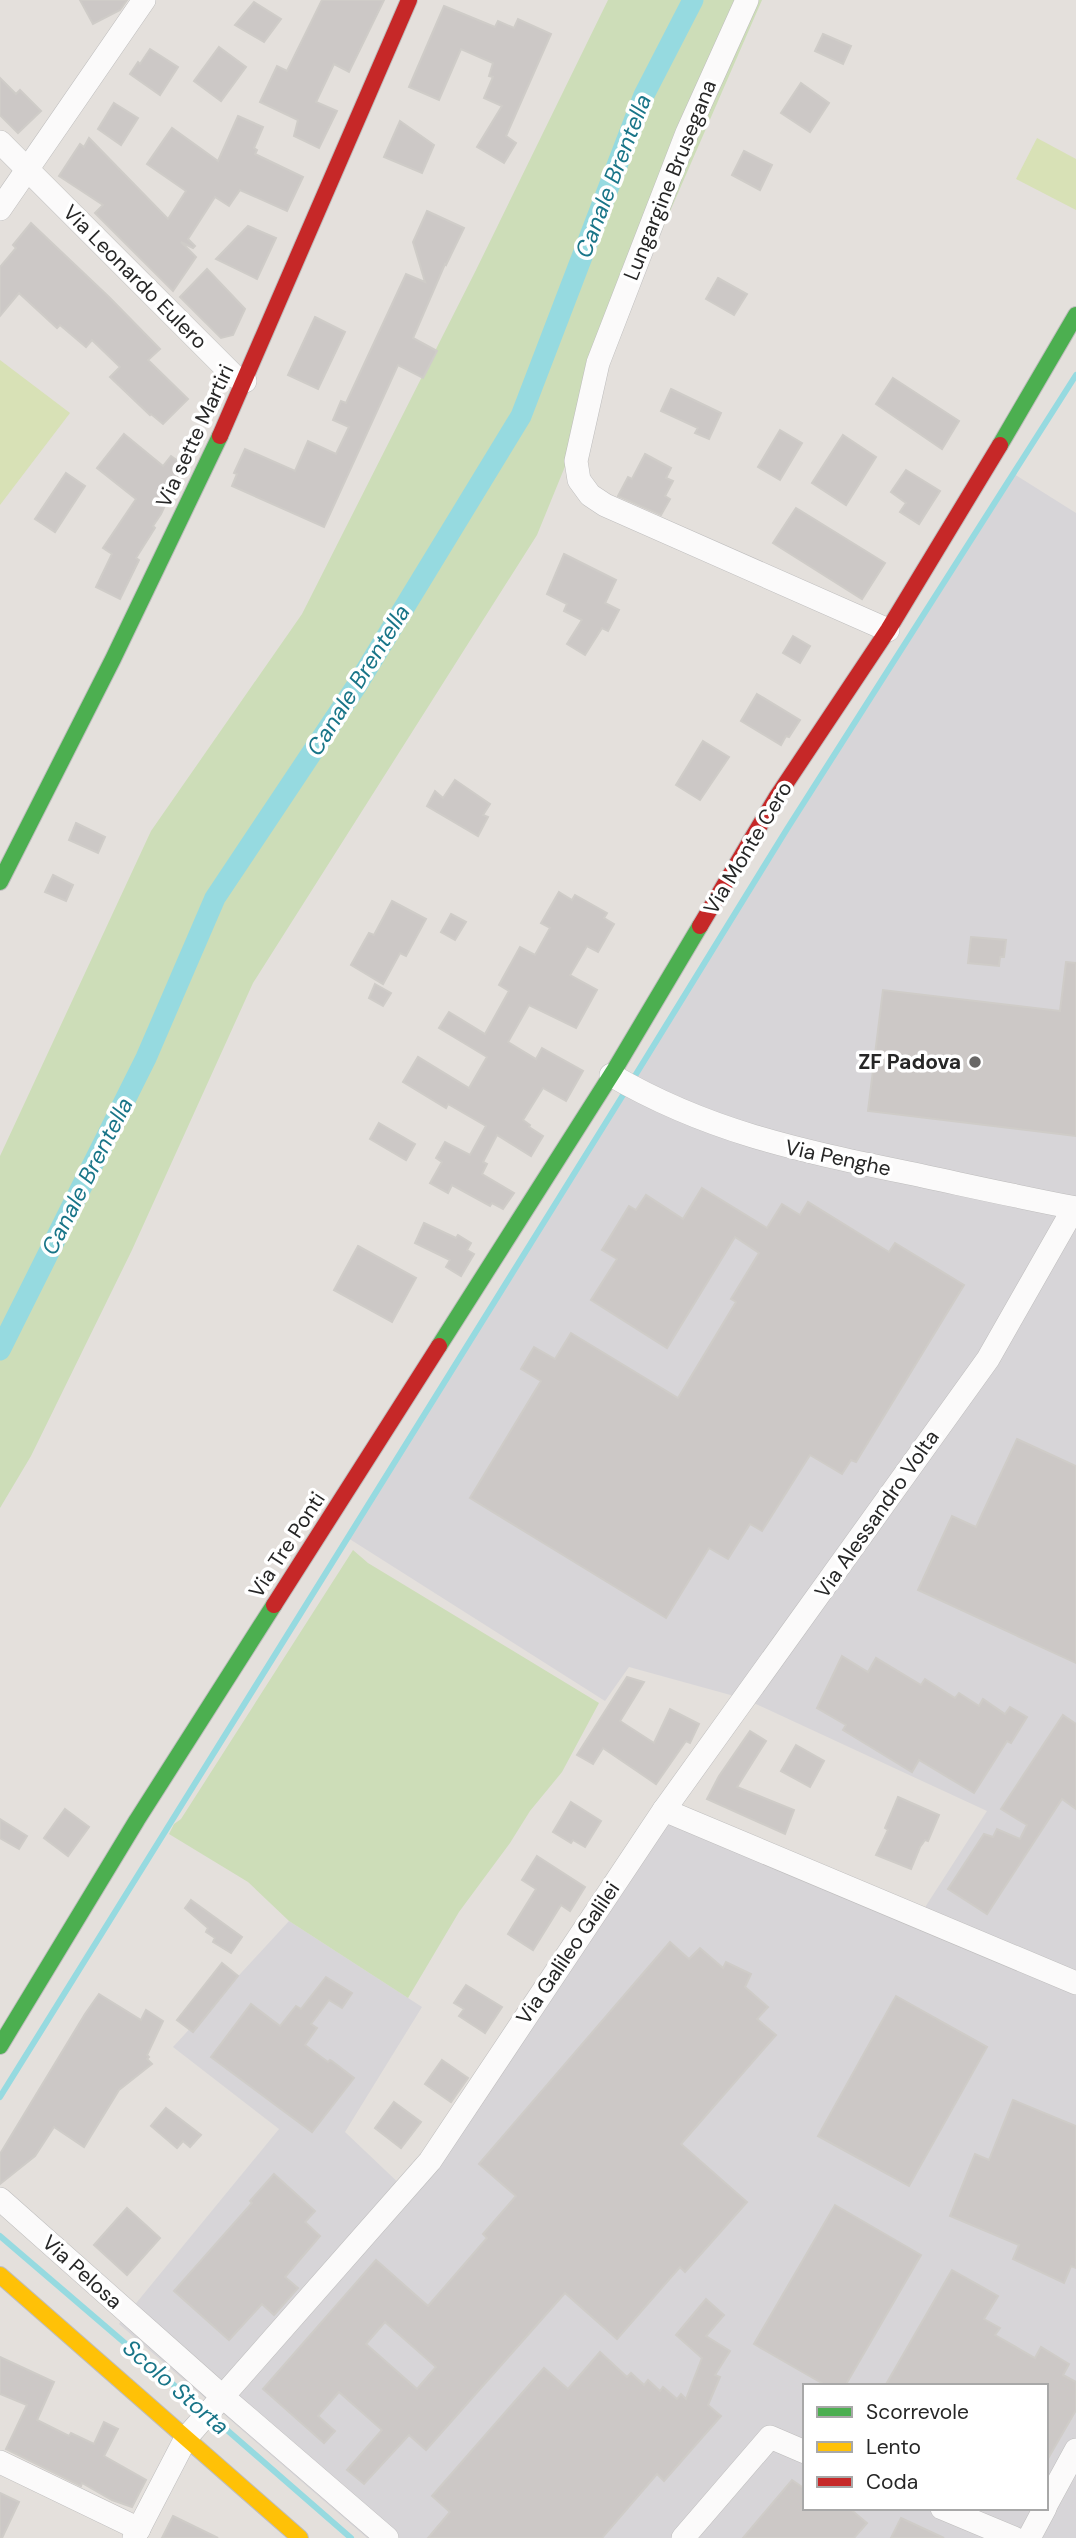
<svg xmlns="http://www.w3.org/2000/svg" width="1076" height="2538" viewBox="0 0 1076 2538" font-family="'DM Sans',sans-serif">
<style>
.industrial{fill:#d7d5d8;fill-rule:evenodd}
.green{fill:#cdddb8}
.pitch{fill:#d8e1b6}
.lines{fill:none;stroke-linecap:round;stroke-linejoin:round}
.stream{stroke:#96dae0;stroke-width:6}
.canal{stroke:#96dae0;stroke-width:21}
.building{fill:#ccc8c6;stroke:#cfccc8;stroke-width:2;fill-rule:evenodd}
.street-casing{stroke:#bebdbd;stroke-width:24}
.fast-casing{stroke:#bebdbd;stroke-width:18}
.slow-casing{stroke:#bebdbd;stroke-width:18}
.jam-casing{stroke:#bebdbd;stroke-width:18}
.street{stroke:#fbfafa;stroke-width:23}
.fast{stroke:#4caf50;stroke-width:16}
.slow{stroke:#ffc107;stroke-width:16}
.jam{stroke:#c62828;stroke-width:16}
.poi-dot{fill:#686766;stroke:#fff;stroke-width:2.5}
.labels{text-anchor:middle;stroke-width:7;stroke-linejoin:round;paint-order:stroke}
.street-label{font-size:21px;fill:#262626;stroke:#fff}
.poi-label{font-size:21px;font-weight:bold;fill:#262626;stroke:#fff;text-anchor:end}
.water-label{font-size:23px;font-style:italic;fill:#197588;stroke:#fff}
</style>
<rect width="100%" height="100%" fill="#e4e0dc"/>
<!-- industrial -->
<path class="industrial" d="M 1014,474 L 1076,513 L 1076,2538 L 367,2538 L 119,2324 L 279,2129 L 173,2047 L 289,1921 L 422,2007 L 345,2132 L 405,2189 L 670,1806 L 922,1912 L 987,1811 L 745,1699 L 629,1667 L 605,1701 L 348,1538 L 788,829 ZM 805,2386 L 1046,2386 L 1046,2508 L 805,2508 Z"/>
<!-- green -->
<g class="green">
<polygon points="608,0 762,0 658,239 537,535 253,983 132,1250 31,1456 0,1508 0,1156 151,831 302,614 476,270"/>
<polygon points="353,1550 368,1563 599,1703 562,1772 530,1811 510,1843 459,1912 408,1998 289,1921 248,1882 169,1834 174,1824 181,1819"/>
</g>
<!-- pitch -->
<g class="pitch">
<polygon points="1037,138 1076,159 1076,210 1016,179"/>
<polygon points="0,360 70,413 0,505"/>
</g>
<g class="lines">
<!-- stream -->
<g class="stream">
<polyline points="633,1079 787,829 1076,375"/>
<polyline points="0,2097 623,1095"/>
<polyline points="0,2236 203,2410"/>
<polyline points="212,2417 351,2538"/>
</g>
<!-- canal -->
<polyline class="canal" points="0,1350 146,1058 215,898 357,685 521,416 644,95 693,0"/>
</g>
<!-- building -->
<g class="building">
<polygon points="80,0 127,0 120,10 93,24"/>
<polygon points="322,0 384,0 349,72 334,64 316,102 337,111 319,148 294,136 298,120 260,102 277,66 287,71"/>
<polygon points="254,2 281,19 264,42 235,25"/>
<polygon points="444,6 495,27 498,21 514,28 518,19 551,34 506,136 516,143 504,163 477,147 502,106 484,98 493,77 489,76 493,63 461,49 439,100 409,87"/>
<polygon points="823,34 851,46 843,64 815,51"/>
<polygon points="219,47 246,67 221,101 194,81"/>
<polygon points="150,49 178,67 160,95 130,74 138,62 140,64"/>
<polygon points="0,78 16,94 20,90 41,111 18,133 0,115"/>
<polygon points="801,83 829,103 810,132 781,113"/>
<polygon points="114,103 138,118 121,145 98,129"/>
<polygon points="238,116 263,127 254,148 257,150 255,154 303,177 287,211 240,190 229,206 215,197 188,239 195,246 193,248 181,242 196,257 173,291 95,213 103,205 59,176 80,144 84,147 89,138 168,219 186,191 147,164 172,128 218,161"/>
<polygon points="400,121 434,145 422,173 384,157"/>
<polygon points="744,151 772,165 760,190 732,175"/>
<polygon points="427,211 464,228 446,265 445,264 413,338 437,351 423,378 398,365 324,527 232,486 237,474 234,473 245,449 295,471 308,441 336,454 349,427 333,420 341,401 346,403 406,274 425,282 413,242"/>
<polygon points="31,223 109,297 160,349 148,360 188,399 163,424 151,414 150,415 110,377 120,367 92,340 86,347 60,325 57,328 19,293 0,316 0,267 16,248 13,245"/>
<polygon points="248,226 276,238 257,279 216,259"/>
<polygon points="207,269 245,309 233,335 221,338 180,297"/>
<polygon points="718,278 747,294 734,315 706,299"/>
<polygon points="315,317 345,332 318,389 288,375"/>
<polygon points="893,378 959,421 942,449 876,404"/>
<polygon points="671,389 721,413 709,439 695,433 698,428 661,411"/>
<polygon points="780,430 802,443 780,480 758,467"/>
<polygon points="124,434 163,466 171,456 184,465 161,514 153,526 155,528 153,531 136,558 139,560 120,599 96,587 112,554 103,548 136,499 97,468"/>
<polygon points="843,435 876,457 846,505 812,483"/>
<polygon points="645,454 671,468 666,478 673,481 665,496 670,499 661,515 618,496 628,477 632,479"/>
<polygon points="906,470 940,491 919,524 900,512 906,503 891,492"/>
<polygon points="66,473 85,486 55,532 35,519"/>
<polygon points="796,508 885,563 862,599 773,543"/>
<polygon points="564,554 616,580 605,603 619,610 608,631 602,628 585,655 567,644 582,620 564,611 567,604 547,594"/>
<polygon points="793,636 810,646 800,663 783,653"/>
<polygon points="757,694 800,720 789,737 786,736 781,745 741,721"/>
<polygon points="703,741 729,757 700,800 676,785"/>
<polygon points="455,780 490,804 483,815 488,817 478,836 427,806 435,791 443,798"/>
<polygon points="76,823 105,837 98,853 69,840"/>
<polygon points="53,875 73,885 66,901 45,892"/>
<polygon points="559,892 572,900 575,895 607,913 604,918 614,924 598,952 587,946 570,975 597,990 576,1028 529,1005 508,1042 536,1059 542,1048 583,1071 566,1101 543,1088 523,1120 530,1125 529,1127 543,1136 531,1156 497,1135 483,1162 487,1164 482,1174 514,1193 503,1209 492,1203 490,1206 452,1185 448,1193 430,1183 442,1162 436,1158 445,1142 470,1155 486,1126 448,1104 446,1108 403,1082 418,1057 469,1088 487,1057 439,1028 449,1012 485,1034 509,991 499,985 520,947 535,955 550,928 541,923"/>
<polygon points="392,901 426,919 406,956 400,953 383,984 351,965 369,933 374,935"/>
<polygon points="451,914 466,922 455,940 441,932"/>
<polygon points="971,937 1006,940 1004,957 1000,957 999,966 968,963"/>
<polygon points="1066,962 1076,963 1076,1136 868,1111 883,990 1060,1011"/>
<polygon points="375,984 391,993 383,1006 369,998"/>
<polygon points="379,1123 415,1144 406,1160 370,1139"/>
<polygon points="702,1188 767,1228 782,1204 800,1215 808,1202 889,1252 895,1243 964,1285 856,1462 851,1460 842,1474 810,1455 762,1531 750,1524 728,1559 709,1548 666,1618 470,1498 541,1381 521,1369 534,1347 555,1359 571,1333 678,1398 736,1302 731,1299 759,1253 735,1237 667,1348 591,1300 617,1259 602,1250 629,1206 636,1210 646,1195 683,1219"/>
<polygon points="424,1223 456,1238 458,1235 471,1243 467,1250 474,1254 461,1276 446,1267 450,1260 415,1243"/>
<polygon points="358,1246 416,1278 392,1322 334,1290"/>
<polygon points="1017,1439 1076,1466 1076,1663 918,1590 952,1516 976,1527"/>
<polygon points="842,1656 868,1672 876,1658 921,1685 925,1679 955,1698 959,1693 979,1706 983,1699 1005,1714 1010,1707 1027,1717 1011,1743 1007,1741 974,1793 919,1760 912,1772 843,1730 846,1725 817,1708"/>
<polygon points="627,1677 644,1682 620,1721 654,1743 670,1709 699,1724 690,1743 686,1741 656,1784 603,1748 593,1764 577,1755"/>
<polygon points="1063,1715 1076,1724 1076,1809 1062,1799 987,1914 948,1889 984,1834 993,1837 997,1829 1020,1839 1027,1825 1001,1809"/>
<polygon points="750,1731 766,1741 737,1787 794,1810 785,1834 707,1799 719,1776"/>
<polygon points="796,1745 824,1761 810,1787 781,1771"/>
<polygon points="898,1797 939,1815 928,1841 925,1840 920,1847 911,1869 876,1855 888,1830 885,1828"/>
<polygon points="571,1802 601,1821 585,1847 573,1840 571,1843 553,1832"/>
<polygon points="65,1809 89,1827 68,1856 44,1838"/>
<polygon points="0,1819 27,1836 19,1849 0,1838"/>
<polygon points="537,1856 585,1887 570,1911 561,1905 533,1950 508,1934 536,1889 522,1880"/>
<polygon points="191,1900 242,1937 231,1953 213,1942 215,1938 206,1932 208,1928 185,1908"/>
<path d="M 670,1942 L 689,1959 L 700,1948 L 723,1968 L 726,1962 L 751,1974 L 745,1987 L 768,2007 L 757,2019 L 776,2035 L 681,2144 L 747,2202 L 685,2272 L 680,2267 L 617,2339 L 565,2293 L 426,2450 L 409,2435 L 364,2484 L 347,2470 L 382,2430 L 339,2392 L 318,2416 L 335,2431 L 324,2443 L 263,2389 L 376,2260 L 428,2306 L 487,2238 L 483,2234 L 516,2196 L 479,2164 ZM 385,2322 L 436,2367 L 417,2389 L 366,2344 Z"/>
<polygon points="222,1963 238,1976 193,2032 177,2020"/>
<polygon points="326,1977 352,1993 342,2008 329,2000 311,2024 317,2028 305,2045 328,2062 330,2060 332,2061 354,2078 312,2132 211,2057 251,2004 280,2026 296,2006 301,2009"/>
<polygon points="466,1985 502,2007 485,2033 459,2016 464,2009 454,2003"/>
<polygon points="99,1994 141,2020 146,2010 163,2021 147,2055 149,2057 147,2059 152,2064 119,2090 84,2147 54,2127 35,2156 0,2184 0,2154 85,2014"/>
<polygon points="896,1996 987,2047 909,2186 818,2136"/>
<polygon points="442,2060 468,2078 451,2102 425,2084"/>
<polygon points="1013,2100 1076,2126 1076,2268 1071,2266 1064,2283 1013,2259 1019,2245 950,2216 975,2154 989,2160"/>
<polygon points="394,2102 421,2122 401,2148 375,2128"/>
<polygon points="166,2108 201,2135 190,2147 183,2141 177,2148 151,2126"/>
<polygon points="274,2174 315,2211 305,2222 320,2236 285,2277 298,2288 274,2315 262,2304 229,2340 174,2291 252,2203 250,2201"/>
<polygon points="835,2205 921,2255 845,2386 827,2386 754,2344"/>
<polygon points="127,2208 160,2238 127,2275 94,2245"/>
<polygon points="952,2270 998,2296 984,2319 1000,2328 995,2335 1035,2358 1041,2347 1069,2364 1063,2375 1076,2382 1076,2410 1046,2462 1046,2386 885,2386"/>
<polygon points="706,2299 724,2315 706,2336 730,2351 715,2375 720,2377 708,2405 721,2416 664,2481 657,2474 602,2538 428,2538 450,2512 432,2496 544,2368 568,2389 600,2352 627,2377 631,2373 644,2385 648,2380 660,2391 663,2387 677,2399 681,2394 686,2399 702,2358 676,2335"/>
<polygon points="0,2357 54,2382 37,2420 69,2436 71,2433 94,2444 104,2422 118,2429 104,2456 146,2480 132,2507 112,2500 82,2483 81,2486 6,2449 27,2405 0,2394"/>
<polygon points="792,2480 805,2489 805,2508 849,2508 867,2523 854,2538 743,2538"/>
<polygon points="0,2493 19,2502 2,2538 0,2538"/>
<polygon points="173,2516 218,2538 162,2538"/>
<polygon points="901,2518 944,2538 891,2538"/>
</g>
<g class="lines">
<!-- street casing -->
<g class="street-casing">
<g id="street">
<polyline points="747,0 687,133 598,363 576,461 579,480 590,495 605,505 888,630"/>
<polyline points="0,142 234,376 245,381"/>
<polyline points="0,209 144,0"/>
<path d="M 611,1075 C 707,1131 797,1150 904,1172 C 961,1184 1018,1197 1076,1208"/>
<polyline points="664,1810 1076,1983"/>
<polyline points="0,2199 222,2396 387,2538"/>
<polyline points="0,2462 139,2529"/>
<polyline points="1046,2505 1076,2450"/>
<polyline points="942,2508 1014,2538"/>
<polyline points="134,2538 186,2438 430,2161 664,1810 988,1359 1074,1208"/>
<polyline points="683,2538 770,2437 805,2452"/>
<polyline points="1029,2538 1045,2508"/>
</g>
</g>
<!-- fast casing -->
<g class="fast-casing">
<g id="fast">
<polyline points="1000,445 1076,315"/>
<polyline points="0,882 113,659 220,436"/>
<polyline points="439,1346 615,1069 700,926"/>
<polyline points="0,2046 137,1820 274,1605"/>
</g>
</g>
<!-- slow casing -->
<g class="slow-casing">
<polyline id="slow" points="0,2275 300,2538"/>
</g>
<!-- jam casing -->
<g class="jam-casing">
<g id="jam">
<polyline points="220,436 409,0"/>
<polyline points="700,926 776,798 888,630 1000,445"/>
<polyline points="274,1605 439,1346"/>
</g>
</g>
<!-- street -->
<use href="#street" class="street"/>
<!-- fast -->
<use href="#fast" class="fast"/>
<!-- slow -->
<use href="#slow" class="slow"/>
<!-- jam -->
<use href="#jam" class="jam"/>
</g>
<!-- markers -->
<circle class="poi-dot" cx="975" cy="1062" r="7"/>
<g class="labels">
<!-- street labels -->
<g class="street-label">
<text transform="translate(670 180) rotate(-68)" y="7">Lungargine Brusegana</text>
<text transform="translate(135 277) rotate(45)" y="7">Via Leonardo Eulero</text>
<text transform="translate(195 436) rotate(-65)" y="7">Via sette Martiri</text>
<text transform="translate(748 848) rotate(-59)" y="7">Via Monte Cero</text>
<text transform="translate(838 1158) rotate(12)" y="7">Via Penghe</text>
<text transform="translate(877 1514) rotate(-55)" y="7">Via Alessandro Volta</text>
<text transform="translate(287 1545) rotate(-57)" y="7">Via Tre Ponti</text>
<text transform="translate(568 1953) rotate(-56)" y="7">Via Galileo Galilei</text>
<text transform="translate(82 2272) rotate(42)" y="7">Via Pelosa</text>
</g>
<!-- poi labels -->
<g class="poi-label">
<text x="961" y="1069">ZF Padova</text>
</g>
<!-- water labels -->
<g class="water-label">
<text transform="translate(613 176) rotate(-69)" y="8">Canale Brentella</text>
<text transform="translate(358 680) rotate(-58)" y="8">Canale Brentella</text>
<text transform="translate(87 1176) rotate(-63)" y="8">Canale Brentella</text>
<text transform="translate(176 2387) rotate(41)" y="8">Scolo Storta</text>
</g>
</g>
<!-- legend -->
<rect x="803" y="2384" width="245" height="126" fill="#ffffff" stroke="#a8a8a8" stroke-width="2"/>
<rect x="817" y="2407" width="35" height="10" fill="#4caf50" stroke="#a8a8a8" stroke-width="2"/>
<text x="866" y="2419" font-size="21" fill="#262626">Scorrevole</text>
<rect x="817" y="2442" width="35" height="10" fill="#ffc107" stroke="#a8a8a8" stroke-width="2"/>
<text x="866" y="2454" font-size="21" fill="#262626">Lento</text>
<rect x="817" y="2477" width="35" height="10" fill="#c62828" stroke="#a8a8a8" stroke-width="2"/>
<text x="866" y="2489" font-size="21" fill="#262626">Coda</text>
</svg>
